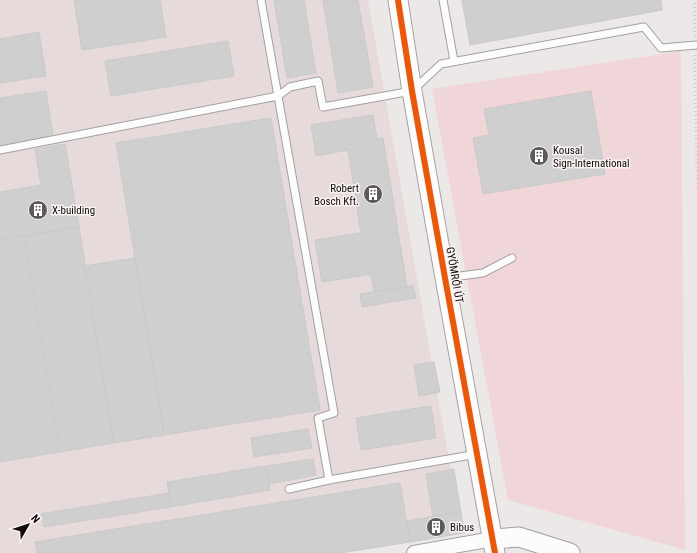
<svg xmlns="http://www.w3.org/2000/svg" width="697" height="553" viewBox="0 0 697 553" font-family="'Roboto Condensed',sans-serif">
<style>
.built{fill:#e6dadb}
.green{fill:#f0d6d8}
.building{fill:#d0cfd0;stroke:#cac9c9}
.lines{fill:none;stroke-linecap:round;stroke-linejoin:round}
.lane-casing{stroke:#a4a0a0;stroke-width:9}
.street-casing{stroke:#a4a0a0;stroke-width:16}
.secondary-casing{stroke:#a4a0a0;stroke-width:21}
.path{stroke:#cbcaca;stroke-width:2.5;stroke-dasharray:1 3;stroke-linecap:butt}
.lane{stroke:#fcfcfc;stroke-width:7}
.street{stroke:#fcfcfc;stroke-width:14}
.secondary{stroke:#fcfcfc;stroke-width:19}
.cycleway-casing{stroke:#fcf3f3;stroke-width:8}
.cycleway{stroke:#e8590c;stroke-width:6}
.labels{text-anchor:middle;stroke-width:3;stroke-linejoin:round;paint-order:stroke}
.poi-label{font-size:11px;fill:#0f0c0c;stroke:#fcf3f3;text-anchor:start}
.street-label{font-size:11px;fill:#0f0c0c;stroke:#fcf3f3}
</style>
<rect width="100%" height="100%" fill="#ede8e8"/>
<!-- built -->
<polygon class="built" points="0,0 368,0 461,528 331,553 0,553"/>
<!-- green -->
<polygon class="green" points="681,51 685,550 508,500 432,89"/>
<!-- building -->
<g class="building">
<polygon points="74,0 160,0 166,37 82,50"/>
<polygon points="274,0 304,0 316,73 287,78"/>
<polygon points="323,0 358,0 373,87 338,93"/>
<polygon points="462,0 661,0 662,10 470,45"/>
<polygon points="39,32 46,76 0,83 0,39"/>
<polygon points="228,41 234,76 111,96 105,61"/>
<polygon points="46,91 53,136 0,145 0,98"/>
<polygon points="591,91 605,174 483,194 473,138 489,135 484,109"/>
<polygon points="373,115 377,139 383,138 407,287 374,292 371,274 322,282 315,240 361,233 348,150 316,156 311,125"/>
<polygon points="271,118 320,410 164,435 116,143"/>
<polygon points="65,144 79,227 0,240 0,192 41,185 35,149"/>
<polygon points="79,227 114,443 60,452 24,236"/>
<polygon points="24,236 60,452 0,462 0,240"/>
<polygon points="135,258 164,435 114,443 85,266"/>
<polygon points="412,286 413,286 416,298 362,307 360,294"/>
<polygon points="434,362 440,392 419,396 414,365"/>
<polygon points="431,406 436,438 361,450 356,418"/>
<polygon points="308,429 312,448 254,457 251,438"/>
<polygon points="313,459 316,475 269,484 266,466"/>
<polygon points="266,466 270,490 171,507 167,482"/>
<polygon points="454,469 461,512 433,517 426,474"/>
<polygon points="400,483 410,542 340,553 37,553 35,542"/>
<polygon points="169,493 171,507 44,527 41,514"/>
<polygon points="461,512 464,533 410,542 407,521"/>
</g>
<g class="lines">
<!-- lane casing -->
<g class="lane-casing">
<g id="lane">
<polyline points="261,0 334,413 318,418 329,480"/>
<polyline points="443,0 454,61"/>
<polyline points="0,150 278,96 290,87 318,81 323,107 412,91 441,64 644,27 661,48 697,45"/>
<polyline points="445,278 483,273 512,258"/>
<polyline points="289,489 329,480 477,454"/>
</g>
</g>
<!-- street casing -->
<g class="street-casing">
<polyline id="street" points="414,553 493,539"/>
</g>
<!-- secondary casing -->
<g class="secondary-casing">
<g id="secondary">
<polyline points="398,0 412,91 445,278 495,553"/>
<polyline points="493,539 519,537 570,553"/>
</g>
</g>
<!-- path -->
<g class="path">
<polyline points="695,36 695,0"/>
<polyline points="695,55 697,189"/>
</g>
<!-- lane -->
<use href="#lane" class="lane"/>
<!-- street -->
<use href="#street" class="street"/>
<!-- secondary -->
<use href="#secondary" class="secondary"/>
<!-- cycleway casing -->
<g class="cycleway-casing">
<polyline id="cycleway" points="398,0 412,91 445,278 495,553"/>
</g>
<!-- cycleway -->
<use href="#cycleway" class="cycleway"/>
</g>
<!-- icons -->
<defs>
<g id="building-disc" transform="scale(1)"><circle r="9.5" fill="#5d5959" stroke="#fcf3f3"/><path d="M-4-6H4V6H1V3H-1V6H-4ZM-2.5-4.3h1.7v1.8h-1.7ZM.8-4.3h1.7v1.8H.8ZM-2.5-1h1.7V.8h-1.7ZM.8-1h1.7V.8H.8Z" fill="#fff"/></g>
</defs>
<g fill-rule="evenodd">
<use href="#building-disc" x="539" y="156"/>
<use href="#building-disc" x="373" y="194"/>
<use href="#building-disc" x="38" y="210"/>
<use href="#building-disc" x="436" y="527"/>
</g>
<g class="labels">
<!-- poi labels -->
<g class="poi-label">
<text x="553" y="154">Kousal<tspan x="553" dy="13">Sign-International</tspan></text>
<text x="359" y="192" text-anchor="end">Robert<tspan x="359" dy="13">Bosch Kft.</tspan></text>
<text x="52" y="214">X-building</text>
<text x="450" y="531">Bibus</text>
</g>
<!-- street labels -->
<g class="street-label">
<text transform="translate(455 275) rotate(80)" y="4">GYÖMRŐI ÚT</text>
</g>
</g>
<!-- north arrow -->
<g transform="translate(28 525) rotate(51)" stroke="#fcf3f3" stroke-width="3" paint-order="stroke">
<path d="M0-3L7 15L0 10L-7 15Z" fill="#0f0c0c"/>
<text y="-6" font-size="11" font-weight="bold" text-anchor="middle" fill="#0f0c0c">N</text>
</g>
</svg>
